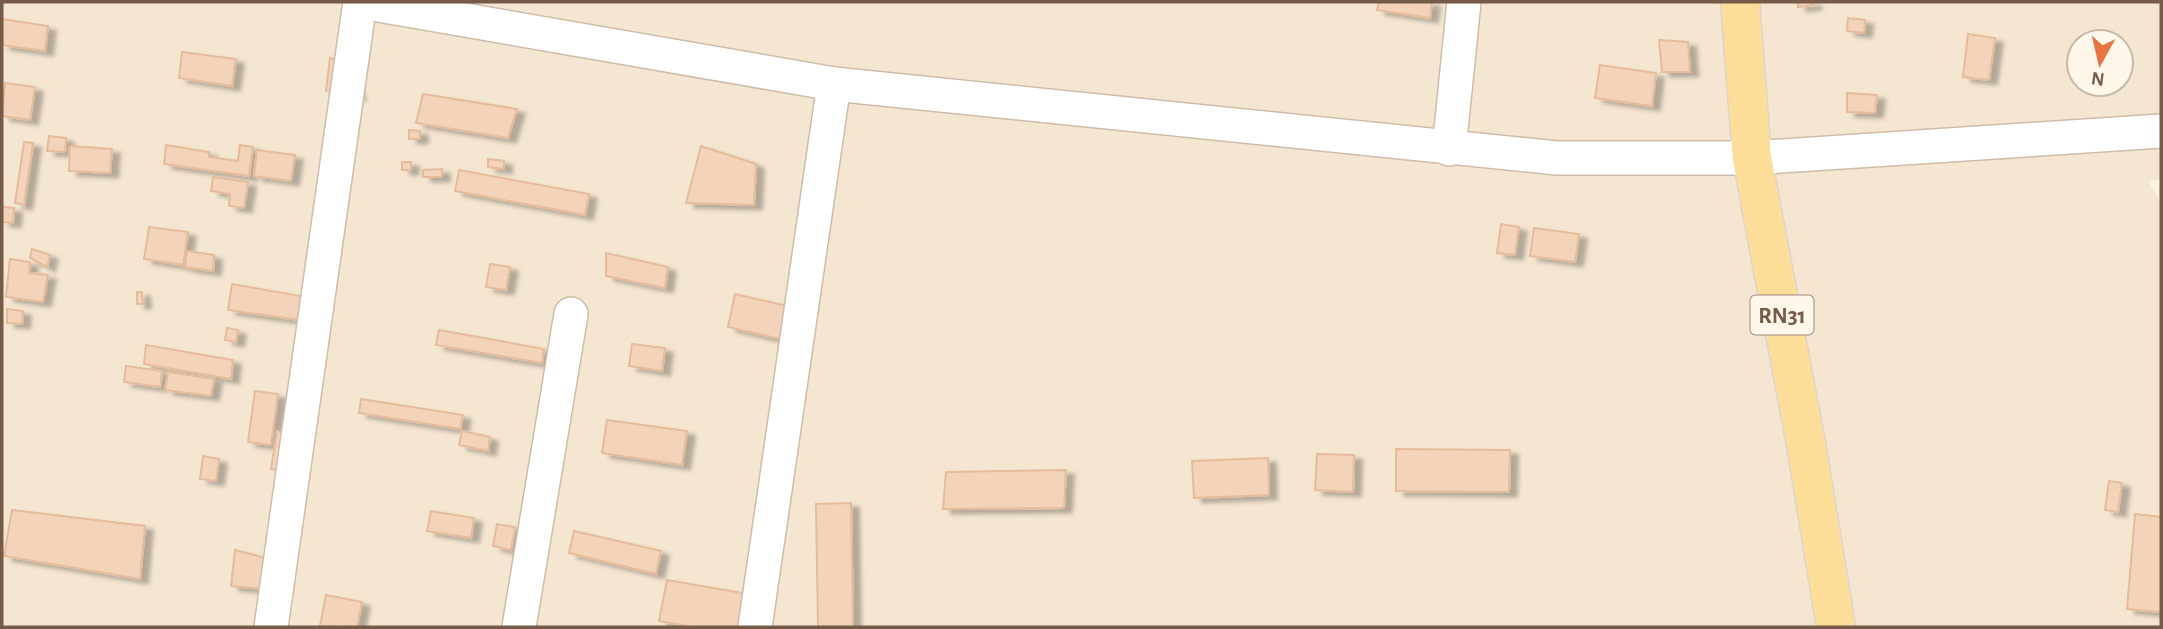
<svg xmlns="http://www.w3.org/2000/svg" width="2163" height="629" viewBox="0 0 2163 629" font-family="'Alegreya Sans',sans-serif">
<style>
.residential{fill:#f5e6d1;fill-rule:evenodd}
.building{fill:#f3d4ba;stroke:#e6bb9a;stroke-width:2;filter:url(#shadow)}
.lines{fill:none;stroke-linecap:round;stroke-linejoin:round}
.minor-casing{stroke:#cebca9;stroke-width:36}
.major-casing{stroke:#dbd4cf;stroke-width:41}
.minor{stroke:#fff;stroke-width:33}
.major{stroke:#fdde99;stroke-width:38}
.labels{text-anchor:middle;stroke-width:5;stroke-linejoin:round;paint-order:stroke}
.shield{fill:#fff8ea;stroke:#9e8a79;stroke-width:2}
.shield-label{font-size:23px;font-weight:bold;fill:#755b48}
</style>
<defs>
<filter id="shadow"><feDropShadow dx="8" dy="4.5" stdDeviation="2" flood-color="#0004"/></filter>
</defs>
<rect width="100%" height="100%" fill="#fdf4e3"/>
<!-- residential -->
<path class="residential" d="M 2,2 L 2161,2 L 2161,180 L 2148,181 L 2161,202 L 2161,627 L 2,627 ZM 2079,42 L 2121,42 L 2121,84 L 2079,84 Z"/>
<!-- building -->
<g class="building">
<polygon points="1379,2 1432,2 1430,18 1377,10"/>
<polygon points="1798,2 1813,2 1814,5 1798,7"/>
<polygon points="1848,18 1865,20 1864,33 1847,31"/>
<polygon points="2,19 48,26 45,51 2,45"/>
<polygon points="1968,34 1995,38 1989,80 1963,77"/>
<polygon points="1659,40 1688,42 1690,72 1662,72"/>
<polygon points="182,52 236,59 232,86 179,78"/>
<polygon points="330,58 344,60 358,96 326,91"/>
<polygon points="1600,65 1656,73 1652,106 1595,98"/>
<polygon points="5,83 35,87 30,120 2,116"/>
<polygon points="1847,93 1877,95 1875,113 1847,112"/>
<polygon points="423,94 517,109 508,138 416,123"/>
<polygon points="409,130 420,131 420,139 409,139"/>
<polygon points="49,136 66,138 65,152 47,151"/>
<polygon points="24,142 33,143 24,205 15,203"/>
<polygon points="166,145 209,152 209,157 238,161 240,145 253,147 249,176 164,164"/>
<polygon points="70,146 112,149 110,173 69,171"/>
<polygon points="701,146 756,164 754,205 686,203"/>
<polygon points="257,150 295,155 291,181 254,176"/>
<polygon points="488,159 504,161 504,169 488,167"/>
<rect x="402" y="162" width="9" height="8"/>
<polygon points="442,169 442,177 423,177 423,170"/>
<polygon points="459,170 589,194 585,215 455,191"/>
<polygon points="213,177 248,182 244,208 229,206 230,194 211,191"/>
<polygon points="2,207 14,208 13,223 2,222"/>
<polygon points="1501,224 1519,227 1515,255 1497,253"/>
<polygon points="149,227 188,232 183,265 144,259"/>
<polygon points="1534,228 1579,234 1575,262 1530,256"/>
<polygon points="32,249 50,255 47,267 30,258"/>
<polygon points="187,251 214,255 213,271 185,267"/>
<polygon points="606,253 668,267 665,288 606,276"/>
<polygon points="10,259 30,262 29,273 48,275 43,302 6,297"/>
<polygon points="490,264 510,267 506,290 486,287"/>
<polygon points="232,284 317,299 314,322 228,310"/>
<polygon points="137,292 142,292 143,304 137,304"/>
<polygon points="735,294 796,308 789,341 728,327"/>
<polygon points="7,309 23,311 22,324 7,323"/>
<polygon points="227,328 238,330 236,342 225,340"/>
<polygon points="439,330 544,349 542,363 436,345"/>
<polygon points="632,344 665,348 662,371 629,366"/>
<polygon points="146,345 233,360 231,379 144,364"/>
<polygon points="126,366 162,371 160,387 124,382"/>
<polygon points="168,372 214,379 211,396 165,390"/>
<polygon points="255,391 278,394 271,445 248,442"/>
<polygon points="361,399 463,415 460,429 359,413"/>
<polygon points="607,420 687,431 682,465 602,453"/>
<polygon points="277,431 295,434 289,471 271,469"/>
<polygon points="462,431 490,437 488,451 459,445"/>
<polygon points="1396,449 1510,450 1509,492 1396,491"/>
<polygon points="1317,454 1354,455 1353,492 1315,490"/>
<polygon points="203,456 219,459 216,481 200,479"/>
<polygon points="1268,458 1269,495 1194,498 1192,461"/>
<polygon points="1066,470 1064,508 943,509 946,472"/>
<polygon points="2109,481 2122,483 2118,512 2105,510"/>
<polygon points="851,503 853,627 818,627 816,504"/>
<polygon points="12,510 145,526 140,579 4,556"/>
<polygon points="431,511 474,518 471,538 427,531"/>
<polygon points="2135,514 2161,517 2161,612 2127,609"/>
<polygon points="497,524 515,527 511,550 493,546"/>
<polygon points="574,531 661,551 656,574 569,553"/>
<polygon points="235,550 270,559 266,589 231,586"/>
<polygon points="667,580 748,594 742,627 694,627 659,621"/>
<polygon points="326,595 362,602 357,627 320,626"/>
</g>
<g class="lines">
<!-- minor casing -->
<g class="minor-casing">
<g id="minor">
<polyline points="361,2 834,84 1557,158 1752,158 2161,131"/>
<polyline points="1449,149 1464,2"/>
<polyline points="271,627 360,2"/>
<polyline points="519,627 571,314"/>
<polyline points="755,627 834,84"/>
</g>
</g>
<!-- major casing -->
<g class="major-casing">
<polyline id="major" points="1740,2 1752,158 1806,444 1836,627"/>
</g>
<!-- minor -->
<use href="#minor" class="minor"/>
<!-- major -->
<use href="#major" class="major"/>
</g>
<g class="labels">
<!-- shield labels -->
<rect class="shield" x="1750.5" y="295.5" width="63" height="39" rx="5"/>
<g class="shield-label">
<text x="1782" y="323">RN31</text>
</g>
</g>
<!-- border -->
<rect width="2163" height="629" fill="none" stroke="#755b48" stroke-width="7"/>
<!-- north arrow -->
<g transform="translate(2100 63) rotate(188)"><circle r="33" fill="#fff8ea" stroke="#c8b9a9" stroke-width="2"/>
<path d="M0-5L12 26L0 18L-12 26Z" fill="#ea7344"/>
<text y="-10" font-size="19" font-weight="bold" text-anchor="middle" fill="#755b48">N</text>
</g>
</svg>
